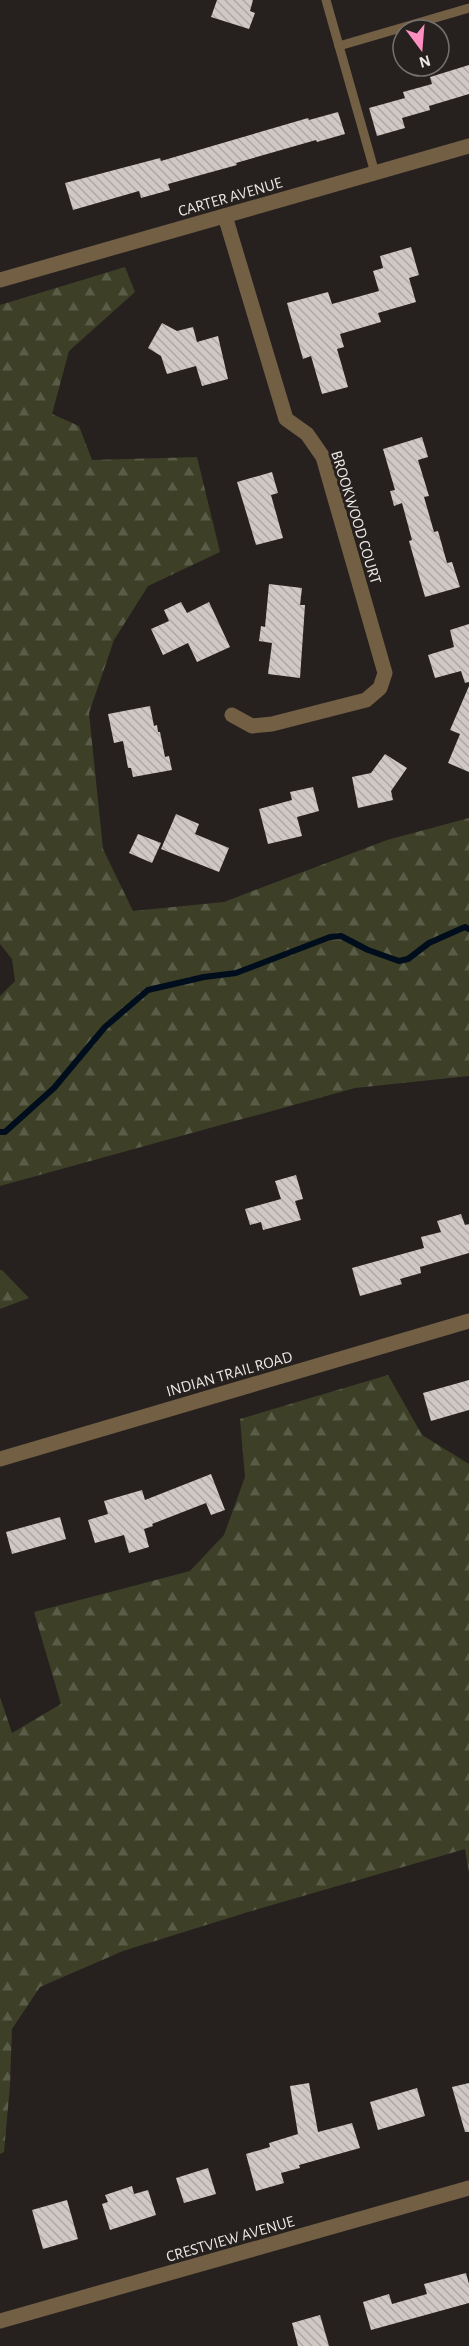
<svg xmlns="http://www.w3.org/2000/svg" width="469" height="2346" viewBox="0 0 469 2346" font-family="'Alegreya Sans',sans-serif">
<style>
.forest{fill:url(#forest-firs)}
.lines{fill:none;stroke-linecap:round;stroke-linejoin:round}
.stream{stroke:#000d1c;stroke-width:6}
.building{fill:url(#building-back-hatch)}
.service{stroke:#725f44;stroke-width:9}
.minor{stroke:#725f44;stroke-width:15}
.tertiary{stroke:#725f44;stroke-width:15}
.labels{text-anchor:middle;stroke-width:6;stroke-linejoin:round;paint-order:stroke}
.street-label{font-size:16px;fill:#ece8e6;stroke:#26211e}
</style>
<defs>
<pattern id="forest-firs" width="22" height="20" patternUnits="userSpaceOnUse" patternTransform="scale(1.5)"><rect width="22" height="20" fill="#3d4027"/><path d="M5 1l3.5 6h-7zM16 11l3.5 6h-7z" fill="#595c46"/></pattern>
<pattern id="building-back-hatch" width="6" height="6" patternUnits="userSpaceOnUse" patternTransform="scale(1.5)"><rect width="6" height="6" fill="#d0c8c5"/><path d="M-1 5l2 2M0 0l6 6M5-1l2 2" fill="none" stroke="#aea8a5"/></pattern>
</defs>
<rect width="100%" height="100%" fill="#26211e"/>
<!-- forest -->
<g class="forest">
<polygon points="125,267 135,292 69,351 52,414 79,426 92,460 197,457 220,552 148,586 114,640 89,713 103,849 133,911 224,902 387,840 469,818 469,1076 355,1088 0,1186 0,996 15,981 12,959 0,944 0,305"/>
<polygon points="0,1270 2,1270 29,1298 0,1309"/>
<polygon points="388,1375 422,1435 469,1464 469,1873 465,1849 248,1912 123,1951 40,1987 12,2029 10,2085 4,2152 0,2154 0,1697 12,1733 61,1704 34,1612 190,1571 224,1535 245,1477 240,1419"/>
</g>
<g class="lines">
<!-- stream -->
<polyline class="stream" points="0,1132 5,1132 54,1088 105,1027 148,990 204,977 236,973 330,937 341,936 368,950 399,961 408,959 429,943 465,927 469,929"/>
</g>
<!-- building -->
<g class="building">
<polygon points="217,0 253,0 250,11 255,13 249,29 211,17"/>
<polygon points="469,65 469,94 429,106 430,110 402,118 405,128 377,136 369,108 405,98 403,92 432,84 430,77"/>
<polygon points="338,112 345,134 317,142 316,140 236,163 237,165 168,184 170,190 141,198 139,191 73,210 65,183 160,158 161,161 308,118 309,120"/>
<polygon points="411,247 419,275 409,278 416,302 378,313 381,322 340,334 344,347 337,349 348,387 322,394 311,356 303,359 287,303 328,292 332,304 379,291 373,271 383,268 380,256"/>
<polygon points="162,323 177,331 193,327 197,342 218,336 228,379 202,386 196,366 167,374 161,356 148,348"/>
<polygon points="422,437 428,457 418,460 429,496 424,497 434,532 438,531 447,563 452,562 460,587 425,597 409,541 412,540 402,503 394,506 390,491 395,490 383,449"/>
<polygon points="272,472 278,493 271,495 283,538 256,545 237,482"/>
<polygon points="269,584 302,588 300,605 305,605 300,678 268,674 272,643 259,641 261,626 265,627"/>
<polygon points="181,602 187,613 209,602 230,647 197,662 188,643 163,655 151,629 169,621 164,610"/>
<polygon points="469,624 469,682 465,683 461,671 435,678 428,655 454,647 450,630"/>
<polygon points="469,686 469,772 448,763 460,734 450,730"/>
<polygon points="150,706 154,726 157,725 158,732 160,732 165,757 169,756 172,770 133,777 131,768 128,768 123,741 114,743 108,714"/>
<polygon points="385,754 407,768 391,791 393,800 358,808 352,777 371,773"/>
<polygon points="313,787 319,811 297,817 302,836 268,844 259,809 292,800 290,792"/>
<polygon points="176,814 199,824 195,834 229,848 219,872 161,849"/>
<polygon points="138,834 161,843 152,863 129,853"/>
<polygon points="296,1175 303,1199 295,1201 301,1220 263,1230 261,1222 250,1225 245,1209 281,1199 275,1181"/>
<polygon points="461,1214 465,1225 469,1224 469,1253 420,1267 421,1273 400,1279 402,1284 360,1296 352,1268 424,1248 421,1237 441,1232 437,1221"/>
<polygon points="469,1380 469,1410 431,1421 423,1393"/>
<polygon points="211,1474 225,1510 211,1515 206,1503 152,1524 153,1526 144,1529 149,1547 129,1553 124,1535 95,1543 88,1520 108,1514 104,1501 142,1490 145,1500"/>
<polygon points="60,1517 66,1539 12,1554 6,1532"/>
<polygon points="309,2083 318,2132 352,2123 360,2148 299,2165 300,2168 281,2173 284,2183 256,2191 246,2154 270,2147 269,2143 298,2134 290,2086"/>
<polygon points="469,2083 469,2132 465,2132 452,2087"/>
<polygon points="417,2088 425,2116 378,2130 370,2102"/>
<polygon points="208,2168 216,2194 184,2203 176,2178"/>
<polygon points="132,2186 134,2194 148,2190 156,2215 110,2230 102,2204 108,2202 105,2195"/>
<polygon points="67,2200 78,2239 43,2249 32,2210"/>
<polygon points="466,2273 469,2284 469,2303 371,2330 363,2302 389,2294 392,2304 427,2294 424,2284"/>
<polygon points="320,2315 329,2346 298,2346 292,2323"/>
</g>
<g class="lines">
<!-- service -->
<g class="service">
<polyline points="326,0 375,173"/>
<polyline points="339,46 469,8"/>
</g>
<!-- minor -->
<g class="minor">
<polyline points="225,216 286,419 307,434 323,457 385,673 380,688 366,700 272,724 252,726 232,715"/>
<polyline points="0,1459 469,1321"/>
<polyline points="0,2321 469,2188"/>
</g>
<!-- tertiary -->
<polyline class="tertiary" points="0,280 469,146"/>
</g>
<g class="labels">
<!-- street labels -->
<g class="street-label">
<text transform="translate(230 196) rotate(-16)" y="6">CARTER AVENUE</text>
<text transform="translate(357 517) rotate(73)" y="6">BROOKWOOD COURT</text>
<text transform="translate(229 1373) rotate(-16)" y="6">INDIAN TRAIL ROAD</text>
<text transform="translate(230 2238) rotate(-16)" y="6">CRESTVIEW AVENUE</text>
</g>
</g>
<!-- north arrow -->
<g transform="translate(421 48) rotate(164)"><circle r="28" fill="#26211e" stroke="#75716e" stroke-width="1.5"/>
<path d="M0-4.5L10 22L0 15L-10 22Z" fill="#fd8ec0"/>
<text y="-9" font-size="16" font-weight="bold" text-anchor="middle" fill="#ece8e6">N</text>
</g>
</svg>
